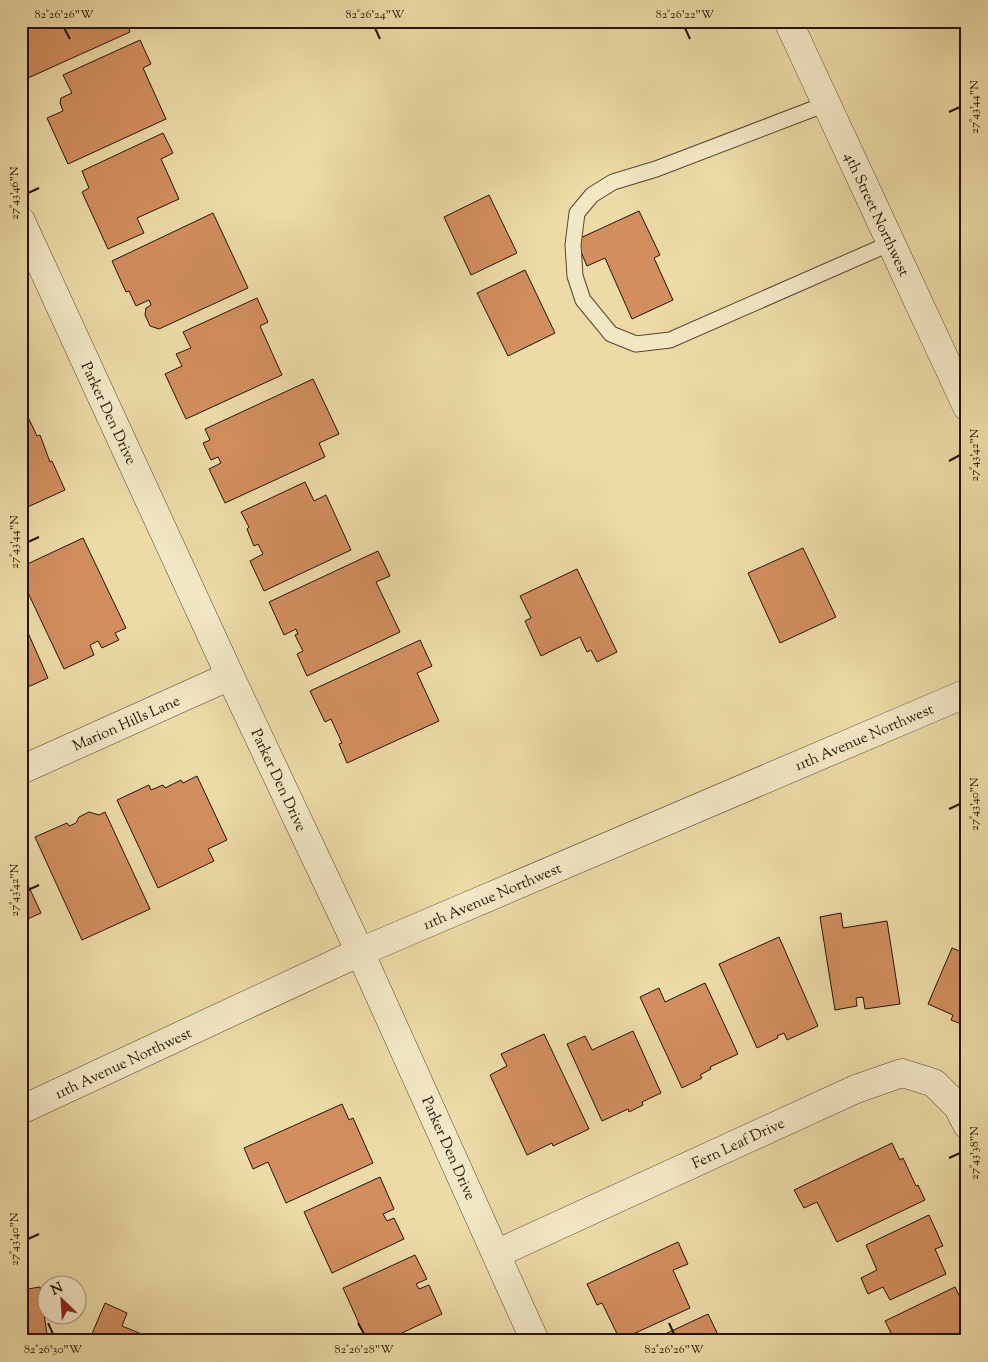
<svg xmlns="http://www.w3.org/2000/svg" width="988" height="1362" viewBox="0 0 988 1362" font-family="'Sorts Mill Goudy',serif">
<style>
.building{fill:#d28e5f;stroke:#271206}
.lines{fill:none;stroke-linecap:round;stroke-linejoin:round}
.service-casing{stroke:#58442e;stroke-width:17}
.minor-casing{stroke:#58442e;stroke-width:29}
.tertiary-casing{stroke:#58442e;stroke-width:29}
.service{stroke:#f3e8c6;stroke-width:15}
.minor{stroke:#f3e8c6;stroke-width:28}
.tertiary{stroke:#f3e8c6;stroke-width:28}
.ticks{fill:none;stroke:#271206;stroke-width:2}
.labels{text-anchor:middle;stroke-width:4;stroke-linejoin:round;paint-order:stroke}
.street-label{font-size:15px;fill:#271206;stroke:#f3e8c6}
.neatline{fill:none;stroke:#271206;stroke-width:2}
.ticks-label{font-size:12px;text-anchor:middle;fill:#271206}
</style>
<rect width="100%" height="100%" fill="#ecdba7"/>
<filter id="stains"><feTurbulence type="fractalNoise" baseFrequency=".004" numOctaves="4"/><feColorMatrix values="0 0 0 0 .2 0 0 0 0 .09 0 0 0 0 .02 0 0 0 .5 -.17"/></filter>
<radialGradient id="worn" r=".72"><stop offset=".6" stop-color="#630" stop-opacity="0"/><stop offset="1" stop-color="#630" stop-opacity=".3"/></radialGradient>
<!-- building -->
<g class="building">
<polygon points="21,21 142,21 129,28 130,32 28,78 21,64"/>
<polygon points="140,40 151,64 143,68 166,119 68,164 47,118 63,111 60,103 61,98 72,93 63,75"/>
<polygon points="163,133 173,153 161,159 179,199 137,218 144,233 108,249 82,192 89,188 82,171"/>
<polygon points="489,195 517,253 471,275 444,217"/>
<polygon points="639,211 660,255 654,258 673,300 632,319 605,258 587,266 576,240"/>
<polygon points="213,213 248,288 159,329 150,326 145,315 146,308 151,305 149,300 136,306 129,291 126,292 112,261"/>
<polygon points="525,270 555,333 508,356 477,293"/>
<polygon points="257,298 268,322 260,326 282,375 186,419 165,374 182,366 176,354 191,348 183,332"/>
<polygon points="313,379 339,434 319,443 325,457 225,503 209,469 221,463 218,457 211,460 203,443 210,440 205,429"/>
<polygon points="28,417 37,436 40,435 50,462 52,461 65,490 21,510 21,420"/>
<polygon points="305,482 314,501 326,495 351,550 264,591 250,561 263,554 258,544 254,546 247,529 249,527 241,512"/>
<polygon points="83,538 126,628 115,633 119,640 102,648 98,641 90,645 94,655 64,669 21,578 21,567"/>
<polygon points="803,548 836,617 780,643 748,573"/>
<polygon points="378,551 390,576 376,582 400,632 307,676 297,654 303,651 295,635 298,634 296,629 284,635 269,602"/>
<polygon points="577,569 617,652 597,662 591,650 587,652 580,637 541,656 525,621 531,618 520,596"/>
<polygon points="21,617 48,678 21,690"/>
<polygon points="420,640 432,666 417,673 439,721 347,763 339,744 342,743 331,719 325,722 310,691"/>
<polygon points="197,776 227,840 208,849 214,861 158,888 117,800 149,785 151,790 163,785 165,788 181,780 183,783"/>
<polygon points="89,812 99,815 105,812 150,909 82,940 35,837 67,823 69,826 76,823 79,817"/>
<polygon points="21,870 41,913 21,922"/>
<polygon points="841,913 843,928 887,921 900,1004 865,1009 863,997 856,998 857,1006 835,1010 820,917"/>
<polygon points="779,937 818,1026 787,1040 784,1033 777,1036 778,1038 757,1048 719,964"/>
<polygon points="952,948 967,954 967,1026 951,1020 953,1015 928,1004"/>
<polygon points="705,983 738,1054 710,1067 711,1069 700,1075 702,1078 682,1088 640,997 659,988 665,1002"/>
<polygon points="633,1031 661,1093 642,1102 643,1105 629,1112 628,1109 602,1121 567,1044 585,1036 592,1050"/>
<polygon points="544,1034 589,1129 553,1146 552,1143 527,1155 490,1075 507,1066 501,1054"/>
<polygon points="342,1104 349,1120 353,1118 373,1163 286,1203 268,1162 253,1169 244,1148"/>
<polygon points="892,1143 900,1160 903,1158 916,1186 918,1185 925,1200 837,1242 817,1202 804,1208 794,1190"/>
<polygon points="380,1177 394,1209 383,1214 387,1221 394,1218 404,1239 332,1273 304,1212"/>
<polygon points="929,1215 943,1246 935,1249 946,1274 890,1300 883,1287 868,1294 861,1278 877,1270 866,1245"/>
<polygon points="678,1242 688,1264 673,1270 690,1308 620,1340 602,1303 597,1305 587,1284"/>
<polygon points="415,1255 427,1279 416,1284 419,1289 429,1285 442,1314 385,1341 367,1341 343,1288"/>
<polygon points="40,1287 48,1341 21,1341 21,1290"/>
<polygon points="955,1287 967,1311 967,1341 895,1341 885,1321"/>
<polygon points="105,1303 127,1313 122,1326 159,1341 89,1341"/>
<polygon points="708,1314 721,1341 650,1341"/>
</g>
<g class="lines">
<!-- service casing -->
<g class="service-casing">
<polyline id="service" points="826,104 656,169 613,182 592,195 577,213 573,245 575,276 583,300 611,334 636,344 670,340 891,243"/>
</g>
<!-- minor casing -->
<g class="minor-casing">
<g id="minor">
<polyline points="788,21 967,407"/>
<polyline points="21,221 230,676 360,952 535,1341"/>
<polyline points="21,770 230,676"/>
<polyline points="496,1254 856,1089 902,1073 934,1083 958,1107 967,1125"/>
</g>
</g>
<!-- tertiary casing -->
<g class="tertiary-casing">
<polyline id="tertiary" points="21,1110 360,952 967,693"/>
</g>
<!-- service -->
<use href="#service" class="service"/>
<!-- minor -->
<use href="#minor" class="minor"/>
<!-- tertiary -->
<use href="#tertiary" class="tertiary"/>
</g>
<!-- ticks -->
<path class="ticks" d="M 64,28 L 70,39M 375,28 L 380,39M 685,28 L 690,39M 949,112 L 960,107M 28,193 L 39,188M 949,461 L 960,455M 28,542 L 39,537M 949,809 L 960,804M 28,890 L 39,885M 949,1158 L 960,1153M 28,1239 L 39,1234M 48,1323 L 53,1334M 358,1323 L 364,1334M 669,1323 L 674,1334"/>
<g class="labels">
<!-- street labels -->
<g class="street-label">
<text transform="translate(877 214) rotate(65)" y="5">4th Street Northwest</text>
<text transform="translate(109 413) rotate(65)" y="5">Parker Den Drive</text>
<text transform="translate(126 723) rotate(-24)" y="5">Marion Hills Lane</text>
<text transform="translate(864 737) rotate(-23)" y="5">11th Avenue Northwest</text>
<text transform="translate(279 780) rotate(65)" y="5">Parker Den Drive</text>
<text transform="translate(492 896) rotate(-23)" y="5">11th Avenue Northwest</text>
<text transform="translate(123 1063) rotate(-25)" y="5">11th Avenue Northwest</text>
<text transform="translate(738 1143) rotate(-25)" y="5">Fern Leaf Drive</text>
<text transform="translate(449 1148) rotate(66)" y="5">Parker Den Drive</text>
</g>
</g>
<!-- margin -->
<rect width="988" height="1362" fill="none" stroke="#ecdba7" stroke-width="55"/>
<!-- north arrow -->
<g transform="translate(62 1300) rotate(335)"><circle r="24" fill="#f3e8c6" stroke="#a19279"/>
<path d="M0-4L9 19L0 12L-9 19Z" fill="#8f2418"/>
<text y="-8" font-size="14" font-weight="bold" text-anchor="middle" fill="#271206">N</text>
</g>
<rect x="28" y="28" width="932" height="1306" class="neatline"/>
<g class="ticks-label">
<text x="64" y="18">82°26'26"W</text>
<text x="375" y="18">82°26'24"W</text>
<text x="685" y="18">82°26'22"W</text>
<text transform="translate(974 107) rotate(-90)" y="4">27°43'44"N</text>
<text transform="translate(14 193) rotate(-90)" y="4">27°43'46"N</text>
<text transform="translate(974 455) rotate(-90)" y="4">27°43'42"N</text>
<text transform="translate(14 542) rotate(-90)" y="4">27°43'44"N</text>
<text transform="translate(974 804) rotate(-90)" y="4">27°43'40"N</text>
<text transform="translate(14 890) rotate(-90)" y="4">27°43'42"N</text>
<text transform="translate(974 1153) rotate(-90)" y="4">27°43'38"N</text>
<text transform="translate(14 1239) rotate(-90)" y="4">27°43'40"N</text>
<text x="53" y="1353">82°26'30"W</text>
<text x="364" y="1353">82°26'28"W</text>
<text x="674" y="1353">82°26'26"W</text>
</g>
<rect width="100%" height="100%" filter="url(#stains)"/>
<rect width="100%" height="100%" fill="url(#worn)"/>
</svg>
